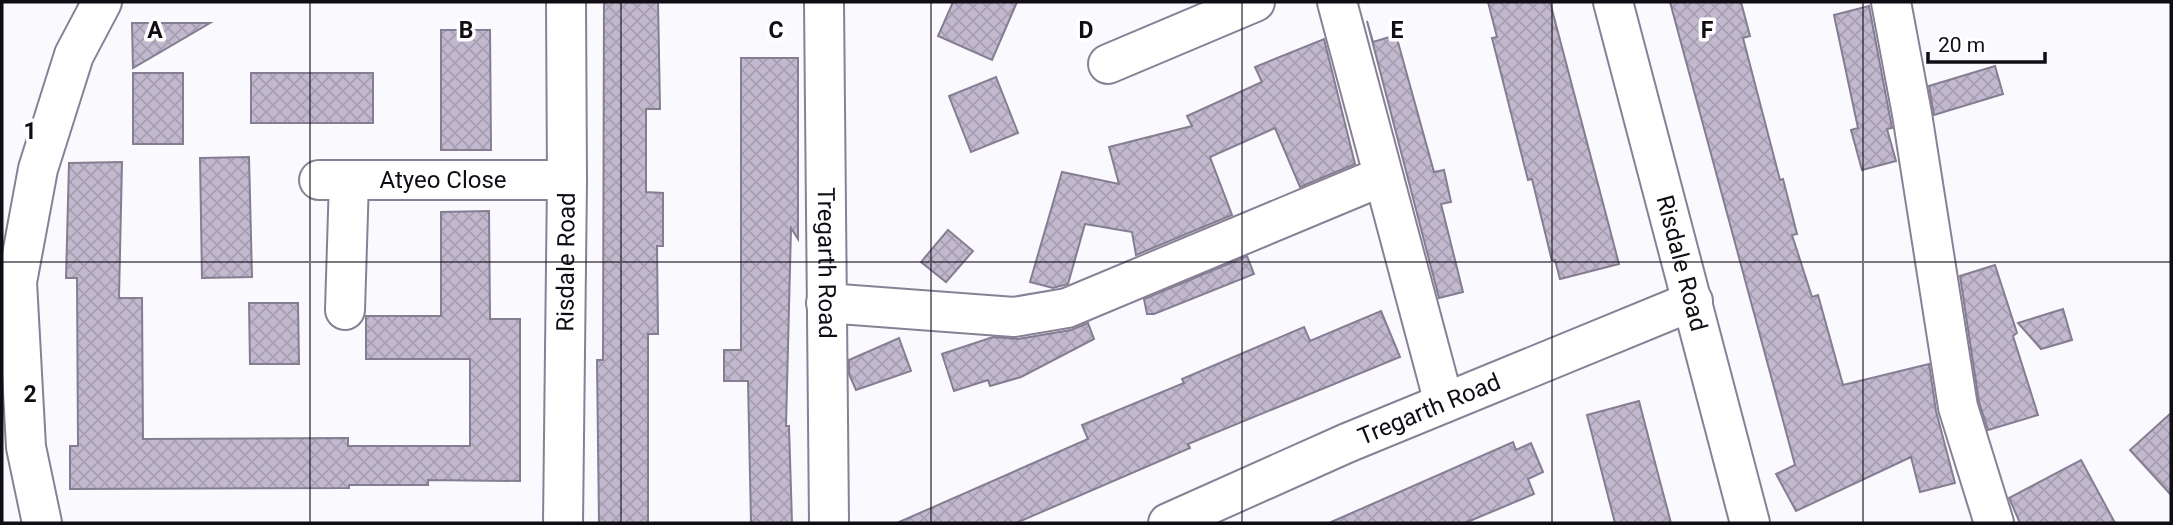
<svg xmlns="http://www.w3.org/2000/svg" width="2173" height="525" viewBox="0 0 2173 525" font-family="Roboto,sans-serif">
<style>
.building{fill:url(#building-cross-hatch);stroke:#857d91;stroke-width:2}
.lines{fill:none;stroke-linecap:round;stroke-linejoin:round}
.minor-casing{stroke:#888095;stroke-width:42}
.minor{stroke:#fff;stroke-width:38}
.grid{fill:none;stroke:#100d15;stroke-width:2;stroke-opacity:0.55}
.labels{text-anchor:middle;stroke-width:7;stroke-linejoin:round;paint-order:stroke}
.street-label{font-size:24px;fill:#100d15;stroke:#fff}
.grid-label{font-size:23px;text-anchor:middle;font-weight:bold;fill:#100d15;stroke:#fff;stroke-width:7;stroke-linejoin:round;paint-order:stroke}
</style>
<defs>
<pattern id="building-cross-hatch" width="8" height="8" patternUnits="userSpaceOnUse" patternTransform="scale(1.75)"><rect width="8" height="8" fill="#c2b9cf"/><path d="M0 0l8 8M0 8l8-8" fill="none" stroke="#a69eb1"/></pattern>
</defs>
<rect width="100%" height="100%" fill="#faf9fd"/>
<!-- building -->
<g class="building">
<polygon points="604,2 658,2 660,109 646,109 646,192 663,193 663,246 657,246 658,334 648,334 648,523 599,523 597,360 603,360"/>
<polygon points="953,2 1017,2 992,60 938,36"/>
<polygon points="1488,2 1550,2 1619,264 1560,279 1555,260 1552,261 1532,179 1528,180 1492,38 1497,37"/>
<polygon points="1670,2 1741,2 1750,36 1743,38 1780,180 1783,179 1797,234 1792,235 1812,297 1818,295 1843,385 1929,364 1936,411 1955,483 1920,492 1911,457 1796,511 1776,474 1795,465"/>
<polygon points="1869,6 1892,128 1887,129 1896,161 1862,170 1851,130 1858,128 1834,15"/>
<polygon points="1367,21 1373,42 1396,35 1434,172 1444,170 1451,202 1441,204 1463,292 1439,298"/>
<polygon points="132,23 210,23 133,68"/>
<polygon points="441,30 490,30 491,150 441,150"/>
<polygon points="1324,39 1355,164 1300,187 1275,128 1210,157 1232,215 1136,255 1132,232 1085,224 1068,284 1053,288 1030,282 1062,172 1119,184 1109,147 1192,126 1187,116 1262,82 1255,67"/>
<polygon points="741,58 798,58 798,239 791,228 786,426 789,426 792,523 751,523 748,381 724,381 724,350 741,350"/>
<polygon points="1995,66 2003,94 1934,115 1929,86"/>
<rect x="133" y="73" width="50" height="71"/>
<rect x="251" y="73" width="122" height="50"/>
<polygon points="996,77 1018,133 971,152 949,96"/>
<polygon points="249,157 252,277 202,278 200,158"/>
<polygon points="122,162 119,298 142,298 143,439 348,438 348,446 470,446 470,359 366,359 366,316 441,316 441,212 489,211 490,319 520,319 520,481 428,480 428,485 349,485 349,488 70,489 70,446 78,446 77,278 66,278 69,163"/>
<polygon points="948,230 973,251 946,282 921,262"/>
<polygon points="1247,256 1254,274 1154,314 1147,314 1144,299"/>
<polygon points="1995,265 2017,333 2013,336 2038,415 1988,430 1979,402 1960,276"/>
<polygon points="249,303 298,303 299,364 250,364"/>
<polygon points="2063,309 2072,340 2041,349 2018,323"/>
<polygon points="1381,311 1400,357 1188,444 1190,448 1016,523 897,523 1088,439 1082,425 1184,383 1182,379 1304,327 1310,341"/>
<polygon points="1088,323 1094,339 1021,377 990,386 988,380 954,391 942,354 993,337 1018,339 1071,330"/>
<polygon points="899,338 911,371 856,390 849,374 849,360"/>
<polygon points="1639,401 1653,455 1671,523 1615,523 1587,415"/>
<polygon points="2171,413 2171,495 2130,450"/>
<polygon points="1513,442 1516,450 1531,443 1543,472 1528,479 1534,494 1465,523 1329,523"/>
<polygon points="2081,460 2115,523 2020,523 2009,498"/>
</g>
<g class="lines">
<!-- minor casing -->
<g class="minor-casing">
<g id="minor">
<path id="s1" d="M 824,2 L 829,523"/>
<polyline points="1337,2 1444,403"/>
<path id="s2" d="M 1613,2 L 1750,523"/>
<polyline points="1891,2 1912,114 1958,407 1994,523"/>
<polyline points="1108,64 1255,2"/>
<path id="s3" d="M 319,180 L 567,180"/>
<polyline points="826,303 1014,317 1067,308 1383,176"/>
<polyline points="345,310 349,180"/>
<polyline points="42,523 26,447 17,282 38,169 74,55 102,2"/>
<path id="s4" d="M 563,523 L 567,180 L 566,2"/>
<path id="s5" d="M 1168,523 L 1347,443 L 1693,301"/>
</g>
</g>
<!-- minor -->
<use href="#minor" class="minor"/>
</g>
<!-- grid -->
<path class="grid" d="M 310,2 L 310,523M 621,2 L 621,523M 931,2 L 931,523M 1242,2 L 1242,523M 1552,2 L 1552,523M 1863,2 L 1863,523M 2,262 L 2171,262"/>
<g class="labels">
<!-- street labels -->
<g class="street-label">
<text dy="8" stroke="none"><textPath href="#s3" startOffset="124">Atyeo Close</textPath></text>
<text dy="8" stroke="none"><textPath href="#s2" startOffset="270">Risdale Road</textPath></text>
<text dy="8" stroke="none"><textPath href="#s4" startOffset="261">Risdale Road</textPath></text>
<text dy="8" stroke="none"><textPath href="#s1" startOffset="261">Tregarth Road</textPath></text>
<text dy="8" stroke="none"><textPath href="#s5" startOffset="285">Tregarth Road</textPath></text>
</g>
</g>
<g class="grid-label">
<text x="155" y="38">A</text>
<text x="466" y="38">B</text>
<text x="776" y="38">C</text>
<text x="1086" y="38">D</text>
<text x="1397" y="38">E</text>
<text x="1707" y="38">F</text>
<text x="30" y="139">1</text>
<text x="30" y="402">2</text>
</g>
<!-- border -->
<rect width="2173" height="525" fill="none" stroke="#100d15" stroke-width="7"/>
<!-- scale -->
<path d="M1928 52v10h117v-10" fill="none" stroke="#100d15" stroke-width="3.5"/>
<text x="1938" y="52" font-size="21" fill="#100d15" stroke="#ffffff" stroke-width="5" paint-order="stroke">20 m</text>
</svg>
